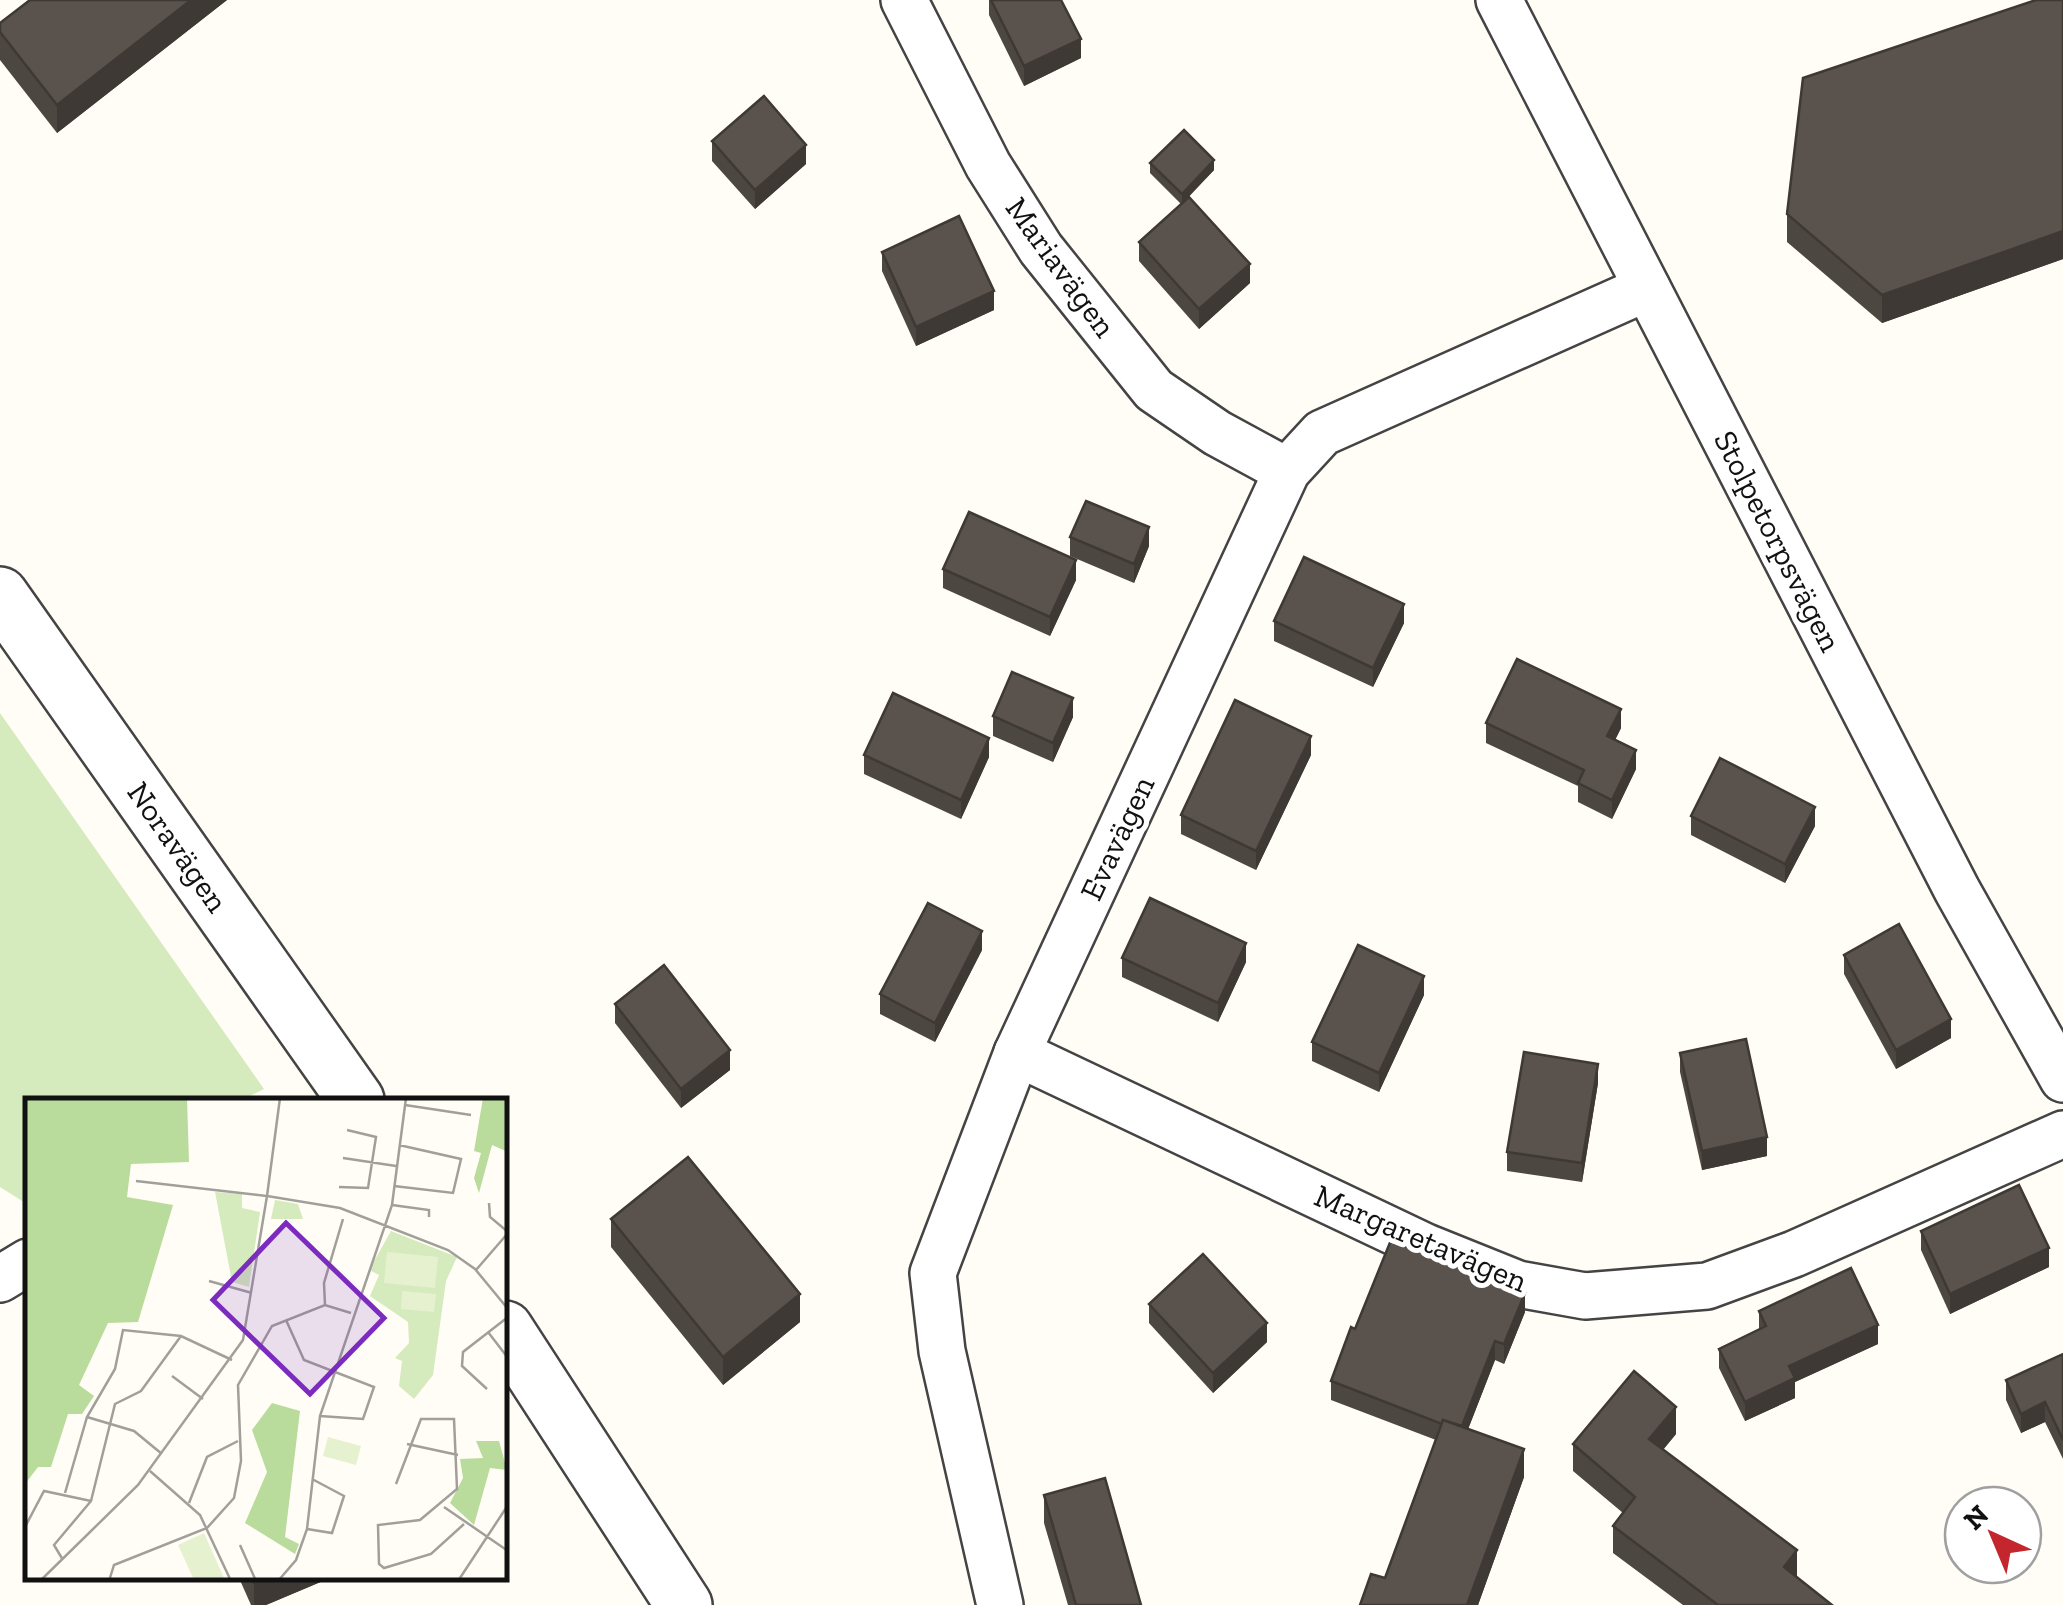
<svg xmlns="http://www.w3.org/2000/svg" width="2063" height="1605" viewBox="0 0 2063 1605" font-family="'Zilla Slab',serif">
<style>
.green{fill:#d5ebbd}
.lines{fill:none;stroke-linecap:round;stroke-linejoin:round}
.minor-casing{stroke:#444;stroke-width:50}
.tertiary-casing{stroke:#444;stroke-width:60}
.minor{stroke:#fff;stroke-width:45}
.tertiary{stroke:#fff;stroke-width:55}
.wall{fill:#4d4742}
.shaded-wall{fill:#3f3936}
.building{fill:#5a524d;stroke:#3f3936;stroke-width:2.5}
.labels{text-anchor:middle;stroke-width:10;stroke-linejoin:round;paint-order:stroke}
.street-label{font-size:32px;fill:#111;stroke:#fff}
.inset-road{fill:none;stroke:#a09f9a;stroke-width:2.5}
.view{fill:#7b2cbf;fill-opacity:0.15;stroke:#7b2cbf;stroke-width:5}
.inset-edge{fill:none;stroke:#111;stroke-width:5}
</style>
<rect width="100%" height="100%" fill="#fffdf5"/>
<!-- green -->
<polygon class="green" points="0,713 264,1089 242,1100 28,1100 27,1204 0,1187"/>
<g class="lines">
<!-- minor casing -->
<g class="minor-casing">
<g id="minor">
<polyline points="904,0 988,165 1041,249 1154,390 1217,433 1287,471"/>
<polyline points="1499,0 1957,890 2063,1079"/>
<polyline points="1017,1053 1426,1247 1518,1284 1585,1296 1707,1286 1794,1254 2063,1134"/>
<polyline points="0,1279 28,1262"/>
<polyline points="1000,1605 942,1351 933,1273 1017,1053 1287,471 1322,433 1647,288"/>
</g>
</g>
<!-- tertiary casing -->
<g class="tertiary-casing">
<g id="tertiary">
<polyline points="0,595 356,1100"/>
<polyline points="505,1329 684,1605"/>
</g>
</g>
<!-- minor -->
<use href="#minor" class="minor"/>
<!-- tertiary -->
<use href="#tertiary" class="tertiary"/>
</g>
<!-- wall -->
<g class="wall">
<polygon points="30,0 227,0 57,133 0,60 0,23"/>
<polygon points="989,0 1061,0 1081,58 1024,86 989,15"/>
<polygon points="2063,0 2063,259 1882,323 1787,242 1787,214"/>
<polygon points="712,141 806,164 755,209 712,161"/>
<polygon points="1150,163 1214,170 1185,200 1250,283 1199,329 1139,261 1139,242 1181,204 1150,173"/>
<polygon points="882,252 994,310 916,346 882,271"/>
<polygon points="1070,537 1149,546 1134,583 1070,556"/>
<polygon points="943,569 1076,580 1050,636 943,588"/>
<polygon points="1274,621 1404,623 1373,687 1274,641"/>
<polygon points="993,716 1073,717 1053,762 993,736"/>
<polygon points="1486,723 1621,728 1615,740 1636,769 1612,819 1578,802 1578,786 1486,743"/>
<polygon points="864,755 989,757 961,819 864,774"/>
<polygon points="1311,755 1256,870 1181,834 1181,815"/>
<polygon points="1691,816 1815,826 1785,883 1691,835"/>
<polygon points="982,950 935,1042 880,1014 880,994"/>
<polygon points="1844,955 1951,1038 1896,1069 1844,974"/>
<polygon points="1122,958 1246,962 1218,1022 1122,977"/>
<polygon points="1424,995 1379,1092 1312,1061 1312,1042"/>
<polygon points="615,1004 730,1070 681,1108 615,1023"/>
<polygon points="1680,1053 1767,1156 1702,1170 1680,1072"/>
<polygon points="1598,1083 1582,1182 1507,1171 1507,1152"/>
<polygon points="611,1219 800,1322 723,1385 611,1247"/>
<polygon points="1921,1231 2049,1267 1950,1314 1921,1250"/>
<polygon points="1149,1304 1267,1342 1213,1393 1149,1323"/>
<polygon points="1759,1311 1878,1344 1795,1382 1795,1398 1745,1421 1719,1368 1719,1349 1759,1329"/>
<polygon points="1525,1312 1504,1364 1495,1360 1468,1429 1524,1477 1478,1605 1360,1605 1385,1578 1436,1440 1331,1400 1331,1381 1355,1329"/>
<polygon points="2063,1354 2063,1459 2045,1422 2021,1433 2006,1400 2006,1380"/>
<polygon points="1676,1434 1663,1450 1797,1577 1832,1605 1683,1605 1613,1553 1613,1526 1623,1513 1573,1471 1573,1444"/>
<polygon points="1044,1495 1141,1605 1068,1605 1044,1523"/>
<polygon points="239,1578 330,1578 266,1605 251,1605"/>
</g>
<!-- shaded-wall -->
<g class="shaded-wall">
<polygon points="191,0 227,0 57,133 57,105"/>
<polygon points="1081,39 1081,58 1024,86 1024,66"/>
<polygon points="806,145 806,164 755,209 755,190"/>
<polygon points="1214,160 1214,170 1182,204 1182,194"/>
<polygon points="2063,231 2063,259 1882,323 1882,295"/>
<polygon points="1250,264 1250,283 1199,329 1199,309"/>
<polygon points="994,291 994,310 916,346 916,327"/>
<polygon points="1149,527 1149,546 1134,583 1134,564"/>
<polygon points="1076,560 1076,580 1050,636 1050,617"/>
<polygon points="1404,604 1404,623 1373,687 1373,668"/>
<polygon points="1073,698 1073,717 1053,762 1053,743"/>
<polygon points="1621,709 1621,728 1607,756 1607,736"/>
<polygon points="1311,736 1311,755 1256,870 1256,851"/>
<polygon points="989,738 989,757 961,819 961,800"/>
<polygon points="1636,750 1636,769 1612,819 1612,800"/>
<polygon points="1815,807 1815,826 1785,883 1785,864"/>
<polygon points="982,931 982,950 935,1042 935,1023"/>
<polygon points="1246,943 1246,962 1218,1022 1218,1003"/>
<polygon points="1424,976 1424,995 1379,1092 1379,1073"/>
<polygon points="1951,1019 1951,1038 1896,1069 1896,1050"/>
<polygon points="730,1050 730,1070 681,1108 681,1089"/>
<polygon points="1598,1064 1598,1083 1582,1182 1582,1163"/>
<polygon points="1767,1137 1767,1156 1702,1170 1702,1151"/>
<polygon points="2049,1248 2049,1267 1950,1314 1950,1294"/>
<polygon points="1525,1293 1525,1312 1504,1364 1504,1344"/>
<polygon points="800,1294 800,1322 723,1385 723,1357"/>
<polygon points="1267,1323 1267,1342 1213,1393 1213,1373"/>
<polygon points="1878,1325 1878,1344 1795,1382 1795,1398 1745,1421 1745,1402 1789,1366"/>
<polygon points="1495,1341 1495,1360 1460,1450 1460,1431"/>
<polygon points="2045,1402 2045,1422 2021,1433 2021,1414"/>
<polygon points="1676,1407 1676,1434 1649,1466 1649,1439"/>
<polygon points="1524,1449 1524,1477 1478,1605 1467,1605"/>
<polygon points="1797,1550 1797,1577 1784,1567"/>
<polygon points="265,1578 330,1578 266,1605 254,1605 254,1583"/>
</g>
<!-- building -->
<g class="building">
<polygon points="30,0 191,0 57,105 0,32 0,23"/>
<polygon points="991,0 1061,0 1081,39 1024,66"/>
<polygon points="2036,0 2063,0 2063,231 1882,295 1787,214 1803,78"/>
<polygon points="764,96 806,145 755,190 712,141"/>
<polygon points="1184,130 1214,160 1182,194 1150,163"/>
<polygon points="1189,197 1250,264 1199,309 1139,242"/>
<polygon points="959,216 994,291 916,327 882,252"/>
<polygon points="1086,501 1149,527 1134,564 1070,537"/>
<polygon points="969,512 1076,560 1050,617 943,569"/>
<polygon points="1304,557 1404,604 1373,668 1274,621"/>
<polygon points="1517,659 1621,709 1607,736 1636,750 1612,800 1578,783 1584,770 1486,723"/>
<polygon points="1012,672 1073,698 1053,743 993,716"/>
<polygon points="893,693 989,738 961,800 864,755"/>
<polygon points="1235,700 1311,736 1256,851 1181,815"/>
<polygon points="1720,758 1815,807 1785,864 1691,816"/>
<polygon points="1150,898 1246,943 1218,1003 1122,958"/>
<polygon points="928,903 982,931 935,1023 880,994"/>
<polygon points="1899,924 1951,1019 1896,1050 1844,955"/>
<polygon points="1358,945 1424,976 1379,1073 1312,1042"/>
<polygon points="664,965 730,1050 681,1089 615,1004"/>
<polygon points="1746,1039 1767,1137 1702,1151 1680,1053"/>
<polygon points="1524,1052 1598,1064 1582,1163 1507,1152"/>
<polygon points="688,1157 800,1294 723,1357 611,1219"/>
<polygon points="2019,1185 2049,1248 1950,1294 1921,1231"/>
<polygon points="1391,1240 1525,1293 1504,1344 1495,1341 1462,1426 1443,1420 1442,1424 1331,1381 1351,1327 1355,1329"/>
<polygon points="1203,1254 1267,1323 1213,1373 1149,1304"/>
<polygon points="1851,1268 1878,1325 1789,1366 1795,1378 1745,1402 1719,1349 1766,1326 1759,1311"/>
<polygon points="2063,1354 2063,1440 2045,1402 2021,1414 2006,1380"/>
<polygon points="1634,1371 1676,1407 1649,1439 1797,1550 1784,1567 1832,1605 1718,1605 1613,1526 1635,1497 1573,1444"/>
<polygon points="1443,1420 1524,1449 1467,1605 1360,1605 1371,1574 1385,1578"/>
<polygon points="1105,1478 1141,1605 1076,1605 1044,1495"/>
<polygon points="251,1578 265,1578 254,1583"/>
</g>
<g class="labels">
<!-- street labels -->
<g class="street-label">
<text transform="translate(1061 267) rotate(54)" y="11">Mariavägen</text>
<text transform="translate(1778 541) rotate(63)" y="11">Stolpetorpsvägen</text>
<text transform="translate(1117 838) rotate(-65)" y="11">Evavägen</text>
<text transform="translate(178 847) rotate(55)" y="11">Noravägen</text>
<text transform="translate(1421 1238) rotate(23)" y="11">Margaretavägen</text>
</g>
</g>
<!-- overview -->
<g transform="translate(25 1098)">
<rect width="482" height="482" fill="#fffdf5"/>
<path d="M 190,94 L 217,96 L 217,110 L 235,114 L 224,189 L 207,184 ZM 250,102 L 273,106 L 278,121 L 246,121 ZM 366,133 L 432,159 L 421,183 L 408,277 L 389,301 L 374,288 L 377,263 L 370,260 L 384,245 L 383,224 L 345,198 L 354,177 L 344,172 Z" fill="#d5ebbd"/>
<path d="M 0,0 L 162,0 L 164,64 L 106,66 L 102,99 L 148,107 L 113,224 L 83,225 L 54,287 L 69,298 L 57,316 L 43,316 L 26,369 L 13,369 L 0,386 ZM 458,0 L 482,0 L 483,54 L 467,47 L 454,95 L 449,80 L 456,55 L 449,53 ZM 247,305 L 275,313 L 260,439 L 274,446 L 270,456 L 220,425 L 242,374 L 227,332 ZM 451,343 L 474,343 L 482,372 L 465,370 L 449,427 L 425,405 L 438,380 L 435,361 L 458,360 Z" fill="#b9dc9c"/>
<path d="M 362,154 L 413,159 L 410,190 L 359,185 ZM 377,193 L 411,196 L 409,214 L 376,211 ZM 303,339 L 336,348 L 331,367 L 298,358 ZM 179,435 L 199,480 L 192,482 L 169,482 L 153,447 Z" fill="#e6f2cf"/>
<path class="inset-road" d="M 255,0 L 242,98 L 315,110 L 423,152 L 450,171 L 483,211M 380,7 L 446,17M 318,60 L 371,68M 369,88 L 428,95 L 436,61 L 374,47M 314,89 L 343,90 L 351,39 L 322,32M 464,105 L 465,119 L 483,134M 367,107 L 404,112 L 404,119M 451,172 L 483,135M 184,183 L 227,195M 300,207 L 299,185 L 318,121M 261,222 L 279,262 L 349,289 L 338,321 L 295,318M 463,234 L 483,260M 147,278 L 178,301M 462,291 L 437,268 L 438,254 L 483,219M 62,319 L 109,333 L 137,356M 382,346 L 433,357M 125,373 L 175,417 L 206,483M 371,386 L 396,321 L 429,321 L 432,391 L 395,422 L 353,427 L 354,466 L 359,470 L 406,456 L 439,426M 40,395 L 62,319 L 90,271 L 98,232 L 156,238 L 207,262M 164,405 L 182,359 L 213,343M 419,409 L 483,453M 0,429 L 19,393 L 66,403M 282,431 L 307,435 L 319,398 L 287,381M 215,447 L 231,483M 38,462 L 29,447 L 66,403 L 90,306 L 116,293 L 156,238M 15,483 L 113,387 L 218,242 L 242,98 L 111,83M 84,483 L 89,467 L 182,430 L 209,400 L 216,363 L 213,287 L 247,228 L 300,207 L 326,215M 253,483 L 271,462 L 282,431 L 295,318 L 367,107 L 381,0M 433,483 L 483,407"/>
<path class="view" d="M 261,125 L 359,220 L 285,296 L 188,202 Z"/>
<rect width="482" height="482" class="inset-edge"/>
</g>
<!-- north arrow -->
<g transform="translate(1993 1535) rotate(316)"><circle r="48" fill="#ffffff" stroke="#a0a0a0" stroke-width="2.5"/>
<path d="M0-8L18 38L0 25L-18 38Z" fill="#c4262e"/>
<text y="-15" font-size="28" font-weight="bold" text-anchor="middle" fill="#111111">N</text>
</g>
</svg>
